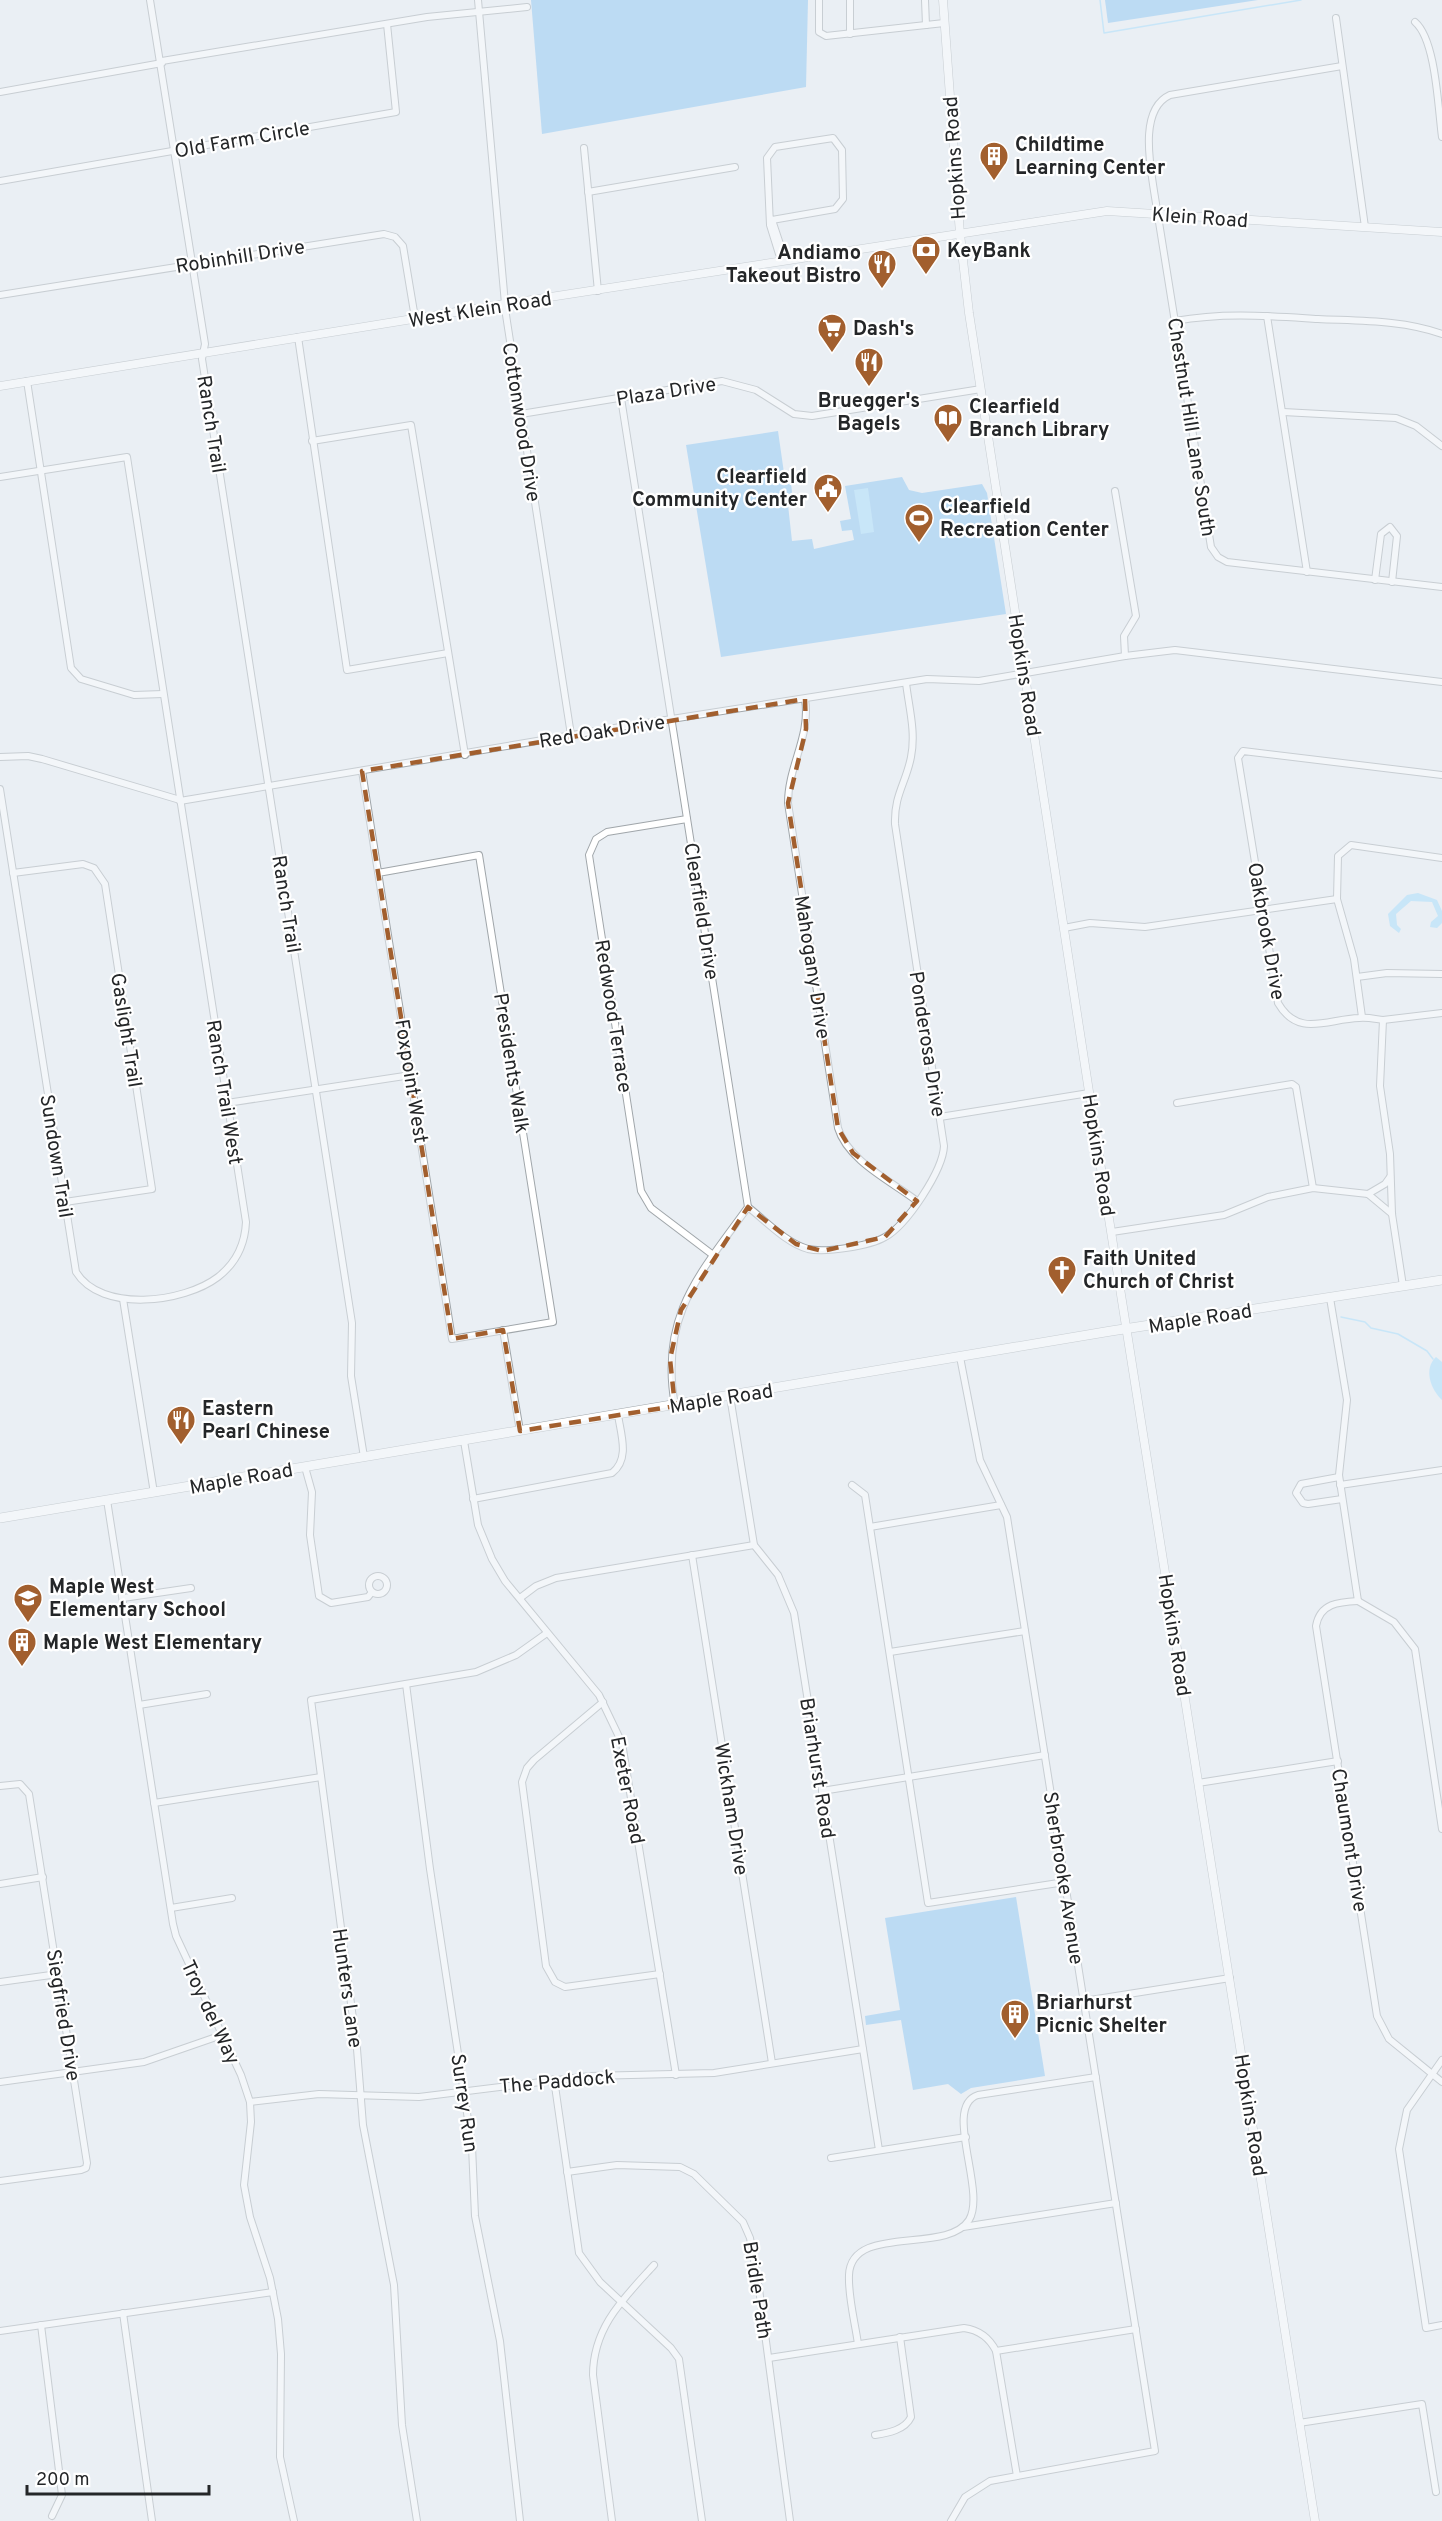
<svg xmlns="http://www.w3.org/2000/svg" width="1442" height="2521" viewBox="0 0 1442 2521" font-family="Overpass,sans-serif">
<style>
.green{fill:#86c3f2}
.water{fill:#a1dbfc}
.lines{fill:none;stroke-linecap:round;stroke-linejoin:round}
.stream{stroke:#a1dbfc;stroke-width:1.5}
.minor-casing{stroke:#a0a6aa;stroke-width:8}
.tertiary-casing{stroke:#a0a6aa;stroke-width:9}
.secondary-casing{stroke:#a0a6aa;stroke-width:10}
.minor{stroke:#fff;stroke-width:6}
.tertiary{stroke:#fff;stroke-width:8}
.secondary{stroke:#fff;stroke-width:9}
.marked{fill:none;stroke:#a25f2e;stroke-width:4.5;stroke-dasharray:12 8;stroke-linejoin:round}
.labels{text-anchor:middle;stroke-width:4.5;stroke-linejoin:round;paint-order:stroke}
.street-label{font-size:20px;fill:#242628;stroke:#fff}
.poi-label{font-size:20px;font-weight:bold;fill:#242628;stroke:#fff;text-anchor:start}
</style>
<rect width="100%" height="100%" fill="#eaeff4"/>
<!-- green -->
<g class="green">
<polygon points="531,0 808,0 806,87 542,134"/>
<polygon points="1105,0 1258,0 1108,23"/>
<polygon points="778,431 785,480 791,483 792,492 788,505 792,541 812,539 814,549 854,540 852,530 842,531 840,521 851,519 845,486 902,477 909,490 922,493 982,484 987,493 1006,614 721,657 686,445"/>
<polygon points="1016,1897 1045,2076 971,2088 961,2094 948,2084 913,2090 901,2020 866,2025 865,2016 900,2010 885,1918"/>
</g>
<!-- water -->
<g class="water">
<polygon points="868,488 874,532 861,534 854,490"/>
<polygon points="1418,893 1437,900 1442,911 1442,923 1437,928 1430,927 1431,922 1438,916 1432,902 1411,901 1396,914 1397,925 1401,929 1399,933 1390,926 1388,914 1407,895"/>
<path d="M 1436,1357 L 1442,1362 L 1442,1400 C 1431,1390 1423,1369 1436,1357 Z"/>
</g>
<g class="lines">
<!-- stream -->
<g class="stream">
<polyline points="1100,0 1104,33 1301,0"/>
<polyline points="1341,1317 1365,1322 1371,1328 1398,1334 1427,1351 1433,1359"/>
</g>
<!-- minor casing -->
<g class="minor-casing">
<g id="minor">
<polyline points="150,0 205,344 202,359 352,1323 351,1376 364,1457"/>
<polyline points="478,0 506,315 571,735"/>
<polyline points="819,0 819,32 826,36 944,23"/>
<polyline points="925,0 926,25"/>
<polyline points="1336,18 1365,227"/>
<path d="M 1415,22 C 1436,40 1438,108 1442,137"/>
<polyline points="850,34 850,0"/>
<polyline points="162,61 427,17 527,7"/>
<path d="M 1342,66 L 1170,95 C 1139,109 1150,164 1154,191 L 1211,547 L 1218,557 L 1227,562 L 1442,587"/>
<polyline points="0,92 162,63"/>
<polyline points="584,148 598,291"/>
<polyline points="0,181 396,112 387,24"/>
<polyline points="588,192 735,167"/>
<polyline points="772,220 835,209 843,199 842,150 833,138 775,147 767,158 770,225 779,254 782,250 772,220"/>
<polyline points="0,295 384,234 395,237 403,246 415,318"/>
<polyline points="1267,316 1307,572"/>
<path d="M 1175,321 C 1224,312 1269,316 1318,319 C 1359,321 1403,320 1442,334"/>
<polyline points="298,337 347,670 448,653"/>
<polyline points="27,381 71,668 81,679 134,695 163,694"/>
<path d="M 621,398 L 748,1207 C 699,1275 659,1316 675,1406"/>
<polyline points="1283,412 1396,418 1416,426 1442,446"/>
<polyline points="521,414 722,381 756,390 794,414 812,416 981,389"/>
<polyline points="312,441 411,425 465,755"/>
<path d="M 0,477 L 127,457 L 246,1222 C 245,1244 236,1263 218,1277 C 184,1303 101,1313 76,1272 L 0,789"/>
<polyline points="1115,491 1136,616 1124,636 1125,656"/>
<polyline points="1375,580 1381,534 1390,527 1397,536 1392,582"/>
<path d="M 805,699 C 811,736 788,766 788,803 L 838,1128 C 848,1161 891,1181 917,1201"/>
<polyline points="0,757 28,756 42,759 180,800"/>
<polyline points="362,771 452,1339 553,1322 479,855 378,873"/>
<polyline points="180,801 608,729 927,679 979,681 1125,656 1175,650 1442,682"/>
<polyline points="687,819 607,832 596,839 589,855 641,1191 651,1208 713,1255"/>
<polyline points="13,873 83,864 94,868 105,884 152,1189 65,1202"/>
<polyline points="1064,928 1090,923 1145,927 1337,899"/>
<polyline points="1357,977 1387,973 1442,974"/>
<polyline points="1362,1017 1354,959 1337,899 1338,856 1351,845 1442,858"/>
<polyline points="1383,1020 1442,1013"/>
<polyline points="227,1103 411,1075"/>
<polyline points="1177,1103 1292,1084 1296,1087 1313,1188"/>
<polyline points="940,1117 1089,1093"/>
<polyline points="1368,1194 1385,1184 1390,1177"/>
<path d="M 748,1207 C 766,1221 786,1243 808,1249 C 825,1253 870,1246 885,1237 C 907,1225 943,1170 944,1146 L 895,824 C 894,795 906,783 911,757 C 916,732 909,708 906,683"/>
<polyline points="1112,1232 1224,1215 1268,1197 1313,1188 1368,1194 1392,1214"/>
<path d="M 1403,1286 L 1392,1214 L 1390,1154 L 1380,1086 L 1383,1020 C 1375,1019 1367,1017 1359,1018 C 1327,1019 1298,1038 1278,1003 L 1238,758 L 1243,751 L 1442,775"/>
<polyline points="1330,1298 1347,1400 1339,1475 1358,1601"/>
<polyline points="123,1299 154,1493"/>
<polyline points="503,1330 520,1431"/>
<polyline points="730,1396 754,1545 778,1575 794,1613 879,2150"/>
<polyline points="464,1441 478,1525 492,1559 505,1581 599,1695 622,1743 676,2075"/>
<polyline points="305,1467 312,1492 310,1535 319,1596 331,1603 368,1597 372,1592"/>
<polyline points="1339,1477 1301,1484 1296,1493 1303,1503 1308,1504 1342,1499"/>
<polyline points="852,1485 865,1495 928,1903 1065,1882"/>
<polyline points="1340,1485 1442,1470"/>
<path d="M 473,1499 L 612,1473 C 630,1459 621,1435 618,1415"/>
<polyline points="107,1500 173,1924 176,1936 241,2075 250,2102 251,2122 244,2185 250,2217 270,2278 278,2319 281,2354 280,2457 294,2521"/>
<polyline points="870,1527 1001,1505"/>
<polyline points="692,1555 772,2063"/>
<circle cx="378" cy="1585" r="9"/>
<polyline points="123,1598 191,1588"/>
<polyline points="520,1598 536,1586 556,1578 754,1545"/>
<path d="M 1358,1601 C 1339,1602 1320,1603 1316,1626 L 1377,2016 L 1389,2039 L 1442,2082"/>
<polyline points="1358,1601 1394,1622 1415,1649 1442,1829"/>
<polyline points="890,1652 1025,1631"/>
<polyline points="406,1684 430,1869 472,2146 475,2216 500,2341 520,2521"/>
<polyline points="603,1702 534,1760 527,1768 522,1782 546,1966 555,1982 565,1987 660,1974"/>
<polyline points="139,1705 207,1694"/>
<polyline points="1198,1783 1338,1761"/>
<polyline points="0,1786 20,1784 29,1794 87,2163 86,2168 81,2170 0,2181"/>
<polyline points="822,1791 1045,1755"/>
<polyline points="154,1803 321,1777"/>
<polyline points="0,1884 43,1877"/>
<polyline points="171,1908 232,1898"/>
<polyline points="0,1982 58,1974"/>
<polyline points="1084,2001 1230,1978"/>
<polyline points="1442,2060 1407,2110 1399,2149 1426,2328 1442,2325"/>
<polyline points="554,2079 579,2253 600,2282 671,2348 679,2359 702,2521"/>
<polyline points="0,2082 144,2062 222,2035"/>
<polyline points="250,2102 319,2094 419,2097 590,2076 714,2073 863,2049"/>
<polyline points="831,2158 966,2137"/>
<polyline points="567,2172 617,2165 680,2167 694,2174 743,2222 750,2238 759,2289 790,2521"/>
<polyline points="963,2227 1116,2203"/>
<polyline points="123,2313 152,2521"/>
<polyline points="41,2325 62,2495 52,2516"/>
<polyline points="0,2331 273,2292"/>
<path d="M 858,2344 C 855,2322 848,2297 849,2275 C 851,2223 947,2255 969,2220 C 987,2191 942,2106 978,2095 L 1096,2077"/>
<polyline points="996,2351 1136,2329"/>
<path d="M 769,2358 L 964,2328 C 979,2330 989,2337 996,2351 L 1017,2476"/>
<polyline points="1299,2423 1422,2404 1436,2492"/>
<path d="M 875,2435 C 888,2433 905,2430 911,2417 L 900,2337"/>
<polyline points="417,2521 402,2425 394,2285 363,2125 357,2049 311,1700 476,1672 516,1655 547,1633"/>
<path d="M 612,2521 L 593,2375 C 593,2327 624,2298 654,2265"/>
<polyline points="951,2521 965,2497 990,2481 1155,2451 1007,1517 980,1460 960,1357"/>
</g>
</g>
<!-- tertiary casing -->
<g class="tertiary-casing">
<g id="tertiary">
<polyline points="943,0 960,234 969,313 1094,1124 1315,2521"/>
<polyline points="0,386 505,304 1107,211 1442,232"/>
</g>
</g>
<!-- secondary casing -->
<g class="secondary-casing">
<polyline id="secondary" points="0,1518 1111,1331 1442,1280"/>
</g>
<!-- minor -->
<use href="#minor" class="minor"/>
<!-- tertiary -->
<use href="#tertiary" class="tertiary"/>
<!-- secondary -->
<use href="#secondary" class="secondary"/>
</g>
<!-- marked area -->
<path d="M0 0H1442V2521H0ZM 805,699 L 806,729 L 788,803 L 838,1128 L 853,1153 L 917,1201 L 885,1237 L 822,1251 L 796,1244 L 748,1207 L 681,1310 L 670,1359 L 675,1406 L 520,1431 L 503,1330 L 452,1339 L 362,771 Z" fill="#eaeff4" fill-opacity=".55" fill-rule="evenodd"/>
<path class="marked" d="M 805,699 L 806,729 L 788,803 L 838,1128 L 853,1153 L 917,1201 L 885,1237 L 822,1251 L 796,1244 L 748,1207 L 681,1310 L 670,1359 L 675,1406 L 520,1431 L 503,1330 L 452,1339 L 362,771 Z"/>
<!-- icons -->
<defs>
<g id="building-pin" transform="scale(1.5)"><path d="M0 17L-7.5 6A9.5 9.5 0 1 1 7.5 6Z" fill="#a25f2e" stroke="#fff"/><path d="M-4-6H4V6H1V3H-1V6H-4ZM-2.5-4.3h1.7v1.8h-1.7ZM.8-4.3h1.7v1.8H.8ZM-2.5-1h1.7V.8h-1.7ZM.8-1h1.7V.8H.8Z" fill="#fff"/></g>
<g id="bank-pin" transform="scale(1.5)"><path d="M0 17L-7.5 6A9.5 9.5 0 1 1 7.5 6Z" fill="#a25f2e" stroke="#fff"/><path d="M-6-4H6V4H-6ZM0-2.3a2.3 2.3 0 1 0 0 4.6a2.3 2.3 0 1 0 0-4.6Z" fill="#fff"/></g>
<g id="restaurant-pin" transform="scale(1.5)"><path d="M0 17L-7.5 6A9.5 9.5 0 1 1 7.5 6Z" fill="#a25f2e" stroke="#fff"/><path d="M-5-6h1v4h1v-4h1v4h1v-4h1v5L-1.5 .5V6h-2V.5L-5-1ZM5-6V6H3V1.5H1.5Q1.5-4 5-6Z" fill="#fff"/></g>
<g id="supermarket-pin" transform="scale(1.5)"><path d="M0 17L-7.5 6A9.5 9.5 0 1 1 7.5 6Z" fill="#a25f2e" stroke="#fff"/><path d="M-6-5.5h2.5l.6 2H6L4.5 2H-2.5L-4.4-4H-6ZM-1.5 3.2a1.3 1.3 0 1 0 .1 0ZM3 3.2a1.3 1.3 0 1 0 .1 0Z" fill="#fff"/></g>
<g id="library-pin" transform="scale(1.5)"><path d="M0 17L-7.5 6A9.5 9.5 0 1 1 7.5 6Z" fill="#a25f2e" stroke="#fff"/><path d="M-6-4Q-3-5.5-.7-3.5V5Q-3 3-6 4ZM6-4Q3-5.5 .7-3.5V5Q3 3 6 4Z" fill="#fff"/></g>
<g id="civic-pin" transform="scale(1.5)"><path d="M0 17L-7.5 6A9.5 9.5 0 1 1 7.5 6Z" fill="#a25f2e" stroke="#fff"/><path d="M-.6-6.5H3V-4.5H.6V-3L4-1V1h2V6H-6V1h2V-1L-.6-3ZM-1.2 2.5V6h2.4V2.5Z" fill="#fff"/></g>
<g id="stadium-pin" transform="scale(1.5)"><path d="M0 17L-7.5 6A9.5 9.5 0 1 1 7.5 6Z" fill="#a25f2e" stroke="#fff"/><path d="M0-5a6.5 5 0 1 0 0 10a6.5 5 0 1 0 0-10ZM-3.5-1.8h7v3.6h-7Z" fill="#fff"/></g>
<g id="church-pin" transform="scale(1.5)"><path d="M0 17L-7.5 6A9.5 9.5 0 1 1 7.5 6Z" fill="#a25f2e" stroke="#fff"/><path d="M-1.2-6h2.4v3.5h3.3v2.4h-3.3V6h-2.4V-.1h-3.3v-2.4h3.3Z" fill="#fff"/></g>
<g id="school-pin" transform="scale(1.5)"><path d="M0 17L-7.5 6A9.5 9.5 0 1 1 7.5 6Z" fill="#a25f2e" stroke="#fff"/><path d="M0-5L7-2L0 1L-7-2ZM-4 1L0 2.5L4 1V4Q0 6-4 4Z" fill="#fff"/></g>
</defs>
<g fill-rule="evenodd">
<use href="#building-pin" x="994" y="156"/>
<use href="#bank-pin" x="926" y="250"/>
<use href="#restaurant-pin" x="882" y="264"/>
<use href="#supermarket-pin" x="832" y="328"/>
<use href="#restaurant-pin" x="869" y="362"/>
<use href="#library-pin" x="948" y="418"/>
<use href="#civic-pin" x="828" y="488"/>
<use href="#stadium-pin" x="919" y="518"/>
<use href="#church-pin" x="1062" y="1270"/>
<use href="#restaurant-pin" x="181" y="1420"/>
<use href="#school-pin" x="28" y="1598"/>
<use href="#building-pin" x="22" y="1642"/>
<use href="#building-pin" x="1015" y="2014"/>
</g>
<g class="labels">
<!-- street labels -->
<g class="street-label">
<text transform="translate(242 139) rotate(-10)" y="7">Old Farm Circle</text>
<text transform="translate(954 158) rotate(-94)" y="7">Hopkins Road</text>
<text transform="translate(1200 217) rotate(4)" y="7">Klein Road</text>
<text transform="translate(240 256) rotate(-9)" y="7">Robinhill Drive</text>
<text transform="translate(480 309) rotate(-9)" y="7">West Klein Road</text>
<text transform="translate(666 391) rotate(-9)" y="7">Plaza Drive</text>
<text transform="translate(522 422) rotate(81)" y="7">Cottonwood Drive</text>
<text transform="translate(212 424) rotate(81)" y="7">Ranch Trail</text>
<text transform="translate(1192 427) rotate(81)" y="7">Chestnut Hill Lane South</text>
<text transform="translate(1025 675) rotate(81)" y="7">Hopkins Road</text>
<text transform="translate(602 731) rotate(-9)" y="7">Red Oak Drive</text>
<text transform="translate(287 904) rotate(81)" y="7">Ranch Trail</text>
<text transform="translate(702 911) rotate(81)" y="7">Clearfield Drive</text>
<text transform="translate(1267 931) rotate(80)" y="7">Oakbrook Drive</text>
<text transform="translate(813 967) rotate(81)" y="7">Mahogany Drive</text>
<text transform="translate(614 1016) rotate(81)" y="7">Redwood Terrace</text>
<text transform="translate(127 1030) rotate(81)" y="7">Gaslight Trail</text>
<text transform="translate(928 1044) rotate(81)" y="7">Ponderosa Drive</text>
<text transform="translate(512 1063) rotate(81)" y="7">Presidents Walk</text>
<text transform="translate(412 1081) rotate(81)" y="7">Foxpoint West</text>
<text transform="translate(225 1092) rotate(81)" y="7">Ranch Trail West</text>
<text transform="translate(1099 1155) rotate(81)" y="7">Hopkins Road</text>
<text transform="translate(57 1156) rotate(81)" y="7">Sundown Trail</text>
<text transform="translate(1200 1318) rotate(-9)" y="7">Maple Road</text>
<text transform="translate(721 1398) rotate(-9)" y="7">Maple Road</text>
<text transform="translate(241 1478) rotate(-10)" y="7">Maple Road</text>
<text transform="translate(1175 1635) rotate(81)" y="7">Hopkins Road</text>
<text transform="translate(818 1768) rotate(81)" y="7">Briarhurst Road</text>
<text transform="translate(628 1790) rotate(79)" y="7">Exeter Road</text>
<text transform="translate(732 1809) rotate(81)" y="7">Wickham Drive</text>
<text transform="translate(1350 1840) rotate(81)" y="7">Chaumont Drive</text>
<text transform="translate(1064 1878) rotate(81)" y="7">Sherbrooke Avenue</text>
<text transform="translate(348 1988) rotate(82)" y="7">Hunters Lane</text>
<text transform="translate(211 2012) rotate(65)" y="7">Troy del Way</text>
<text transform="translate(64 2015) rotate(81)" y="7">Siegfried Drive</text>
<text transform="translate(557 2081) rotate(-5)" y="7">The Paddock</text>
<text transform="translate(465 2103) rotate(82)" y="7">Surrey Run</text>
<text transform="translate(1251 2115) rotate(81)" y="7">Hopkins Road</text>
<text transform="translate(758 2290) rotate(81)" y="7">Bridle Path</text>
</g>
<!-- poi labels -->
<g class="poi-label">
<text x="1015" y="151">Childtime<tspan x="1015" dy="23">Learning Center</tspan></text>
<text x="947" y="257">KeyBank</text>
<text x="861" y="259" text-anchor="end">Andiamo<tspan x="861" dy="23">Takeout Bistro</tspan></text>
<text x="853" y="335">Dash's</text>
<text x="869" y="407" text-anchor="middle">Bruegger's<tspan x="869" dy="23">Bagels</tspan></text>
<text x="969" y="413">Clearfield<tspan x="969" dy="23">Branch Library</tspan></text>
<text x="807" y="483" text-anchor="end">Clearfield<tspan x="807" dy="23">Community Center</tspan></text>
<text x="940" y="513">Clearfield<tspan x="940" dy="23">Recreation Center</tspan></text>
<text x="1083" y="1265">Faith United<tspan x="1083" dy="23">Church of Christ</tspan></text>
<text x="202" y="1415">Eastern<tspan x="202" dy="23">Pearl Chinese</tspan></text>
<text x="49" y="1593">Maple West<tspan x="49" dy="23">Elementary School</tspan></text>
<text x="43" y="1649">Maple West Elementary</text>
<text x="1036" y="2009">Briarhurst<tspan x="1036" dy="23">Picnic Shelter</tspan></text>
</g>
</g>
<!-- scale -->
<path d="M27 2485v9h182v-9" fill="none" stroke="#242628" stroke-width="3"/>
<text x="36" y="2485" font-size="18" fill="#242628" stroke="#ffffff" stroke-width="4.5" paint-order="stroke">200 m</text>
</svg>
